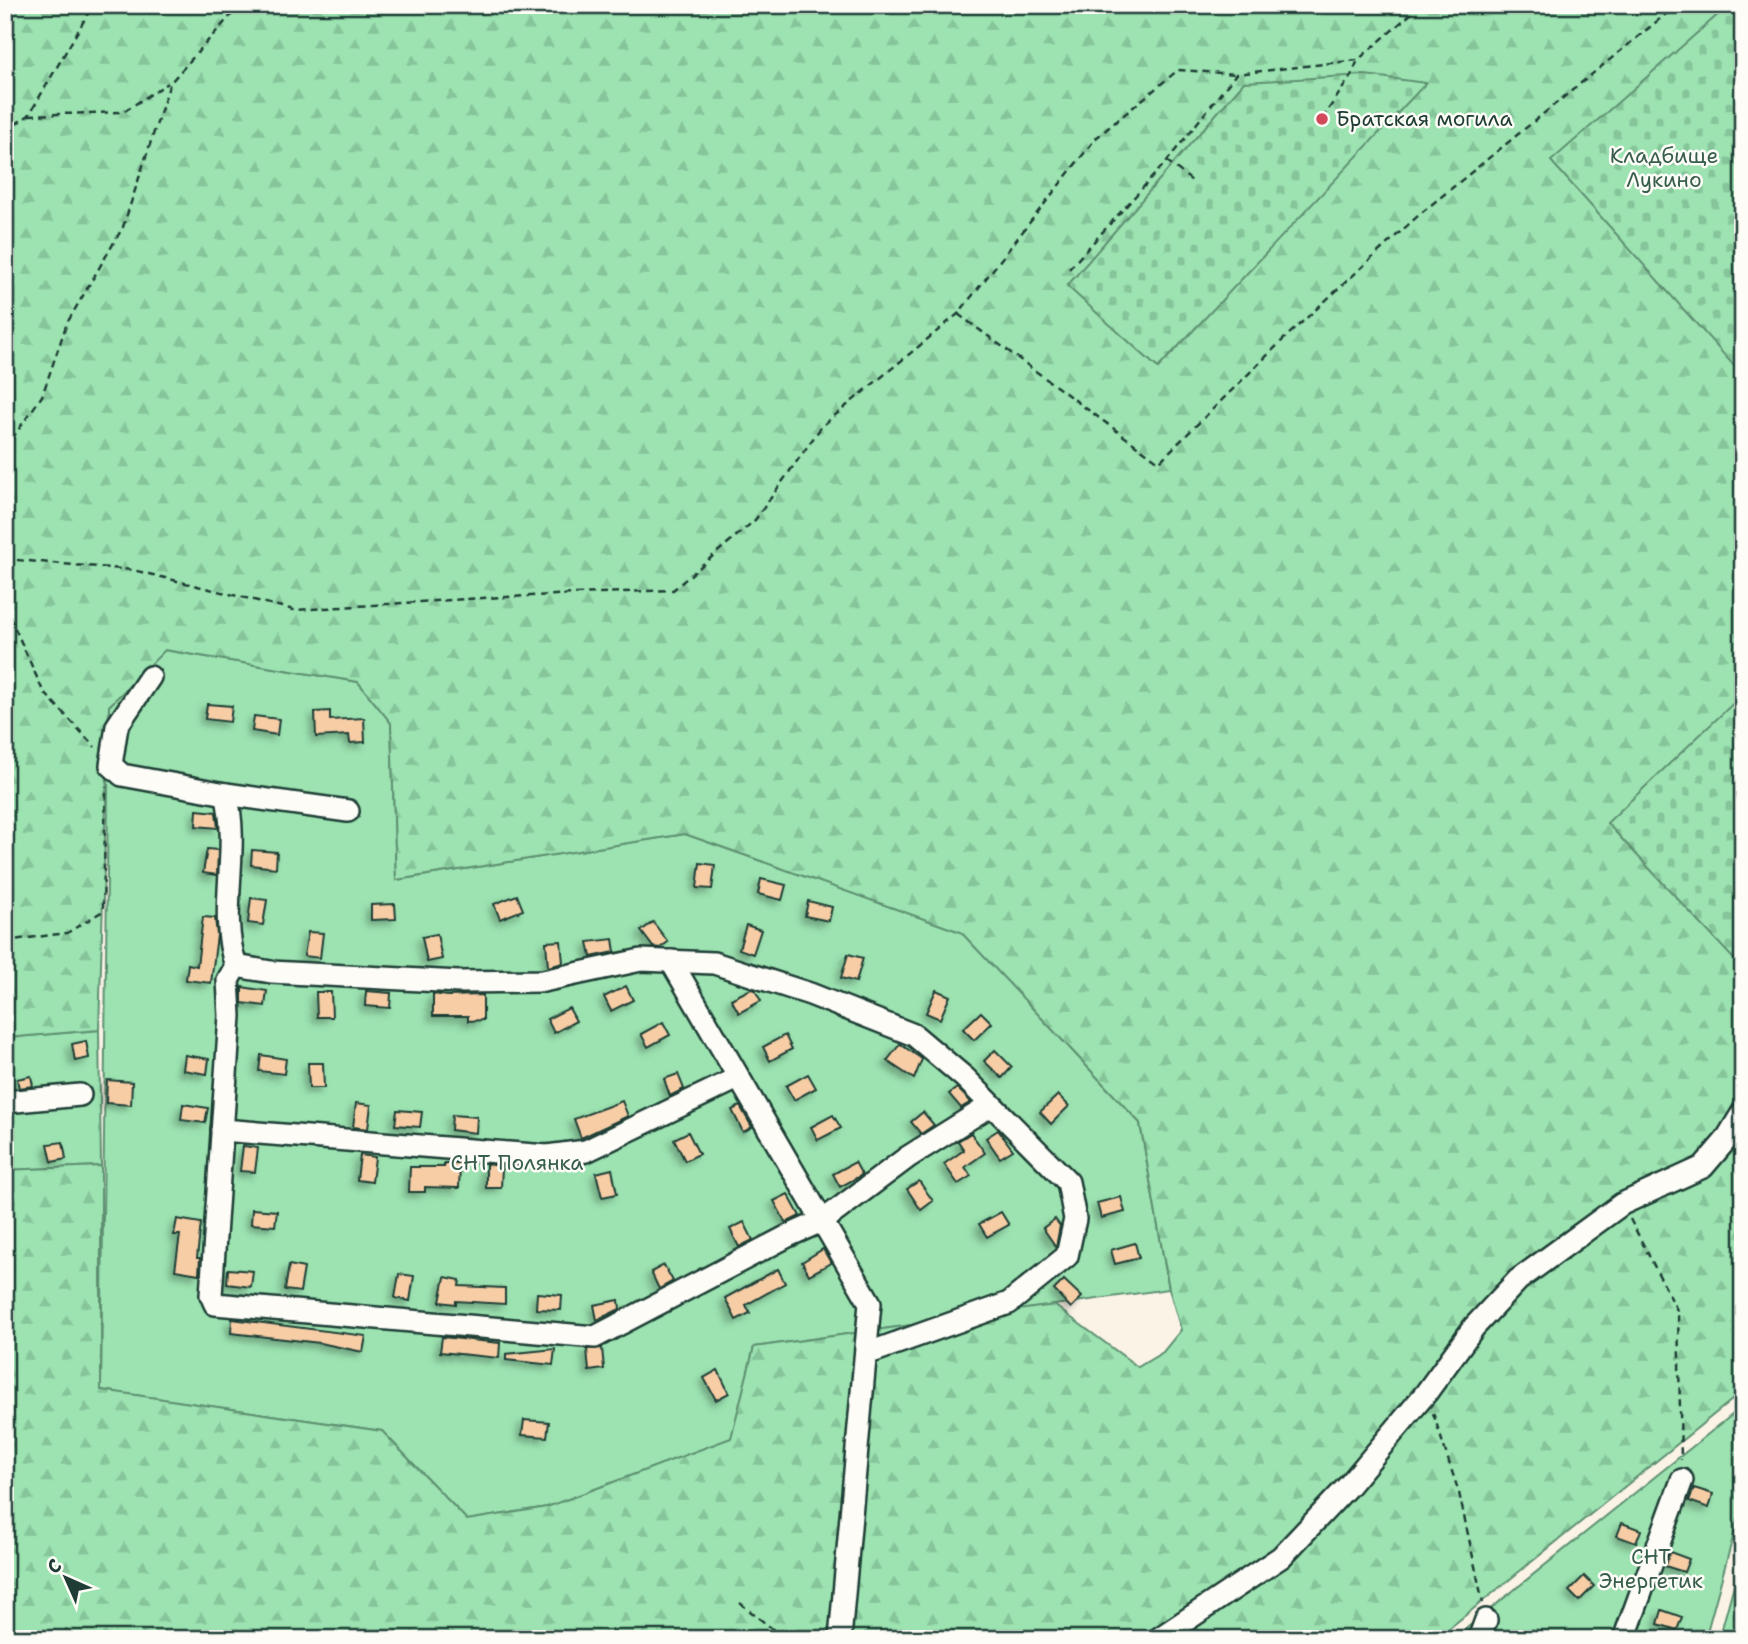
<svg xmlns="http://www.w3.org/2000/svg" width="1748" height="1644" viewBox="0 0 1748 1644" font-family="'Shantell Sans',sans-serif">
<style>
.green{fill:#9ce3b1;stroke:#5e9072;stroke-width:2}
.forest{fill:url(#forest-firs);stroke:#5e9072;stroke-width:2}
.cemetery{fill:url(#cemetery-stones);stroke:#5e9072;stroke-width:2}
.building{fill:#f7cda6;stroke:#1f3d34;stroke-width:2;filter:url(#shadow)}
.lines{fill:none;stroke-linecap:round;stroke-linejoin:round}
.minor-casing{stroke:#1f3d34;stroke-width:26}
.path{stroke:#1f3d34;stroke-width:2.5;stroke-dasharray:7 5;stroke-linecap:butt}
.minor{stroke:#fdfcf7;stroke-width:21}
.poi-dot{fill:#d1495b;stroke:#fdfcf7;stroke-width:2.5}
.labels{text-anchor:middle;stroke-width:5;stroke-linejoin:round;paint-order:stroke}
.poi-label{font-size:21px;fill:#1f3d34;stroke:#fdfcf7;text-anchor:start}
.park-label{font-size:21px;fill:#385e4d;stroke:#fdfcf7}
</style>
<defs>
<pattern id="forest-firs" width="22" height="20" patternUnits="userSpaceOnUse" patternTransform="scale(1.75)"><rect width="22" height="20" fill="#9ce3b1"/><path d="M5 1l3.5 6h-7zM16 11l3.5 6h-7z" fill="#86c499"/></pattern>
<pattern id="cemetery-stones" width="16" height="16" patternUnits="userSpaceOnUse" patternTransform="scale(1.75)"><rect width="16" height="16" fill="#9ce3b1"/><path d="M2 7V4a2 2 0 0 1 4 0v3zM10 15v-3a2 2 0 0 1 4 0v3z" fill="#86c499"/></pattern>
<filter id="shadow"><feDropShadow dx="-4.5" dy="4.5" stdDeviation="3.5" flood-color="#0004"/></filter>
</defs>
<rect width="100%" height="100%" fill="#fcf3e7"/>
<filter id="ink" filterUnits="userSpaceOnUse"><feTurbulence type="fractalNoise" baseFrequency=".0143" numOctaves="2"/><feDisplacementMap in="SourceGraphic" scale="14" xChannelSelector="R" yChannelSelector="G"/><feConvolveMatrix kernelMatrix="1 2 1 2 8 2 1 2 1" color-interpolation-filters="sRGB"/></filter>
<g filter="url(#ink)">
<!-- green -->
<g class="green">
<polygon points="164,650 359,682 391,723 396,880 685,834 961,932 1140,1123 1169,1289 754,1347 732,1438 547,1507 467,1520 382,1431 101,1390 109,706"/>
<polygon points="99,1030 101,1166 5,1170 5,1038"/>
<polygon points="1743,1406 1743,1501 1705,1639 1453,1639"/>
<polygon points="1743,1552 1743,1639 1719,1639"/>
</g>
<!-- forest -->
<polygon class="forest" points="5,5 1743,5 1743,1391 1436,1639 1195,1639 1183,1618 1140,1639 5,1639 5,1170 101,1166 101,1390 382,1431 467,1520 547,1507 731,1438 754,1347 1054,1305 1138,1367 1163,1352 1181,1330 1169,1289 1140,1123 961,932 685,834 396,880 391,723 358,682 165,650 109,706 99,1030 5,1038"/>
<!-- cemetery -->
<g class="cemetery">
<polygon points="1729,5 1743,5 1743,376 1551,161"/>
<polygon points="1365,75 1426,83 1158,368 1067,286 1244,82"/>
<polygon points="1743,694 1743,969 1607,823"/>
</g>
<!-- building -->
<g class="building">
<polygon points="207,704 232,706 230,722 205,719"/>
<polygon points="330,711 330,720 364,718 365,742 350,743 349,735 316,737 315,712"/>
<polygon points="254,716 279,719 277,735 252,731"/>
<polygon points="197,810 216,812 218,828 196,826"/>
<polygon points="207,849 218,850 217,875 203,873"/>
<polygon points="252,850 277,852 276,868 251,865"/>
<polygon points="700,863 715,865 712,889 697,888"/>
<polygon points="761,879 786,885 782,900 758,894"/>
<polygon points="517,895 523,910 500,919 494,904"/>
<polygon points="251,898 267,900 263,925 248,923"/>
<polygon points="808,901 832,907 829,921 805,916"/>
<polygon points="395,904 396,919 371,920 371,905"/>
<polygon points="203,917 215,918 217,935 211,983 186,980 188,964 197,966"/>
<polygon points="653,922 668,942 660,948 653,947 641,931"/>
<polygon points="746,925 761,930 753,954 739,949"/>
<polygon points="308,932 323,933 320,958 304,956"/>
<polygon points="437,934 442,959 427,962 422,937"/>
<polygon points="613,939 615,952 591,957 588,942"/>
<polygon points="561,941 563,963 548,967 546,942"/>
<polygon points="848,954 863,958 856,982 841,978"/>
<polygon points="626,986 633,1000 611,1011 604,997"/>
<polygon points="242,987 267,991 265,1006 242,1003"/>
<polygon points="751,989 755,990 761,1001 739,1013 731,999"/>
<polygon points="936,990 950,996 940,1019 926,1013"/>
<polygon points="366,991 391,993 390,1008 365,1006"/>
<polygon points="316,992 331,992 332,1017 317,1017"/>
<polygon points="433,994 448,996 483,995 483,1020 468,1021 468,1016 433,1016"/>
<polygon points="569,1008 576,1021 554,1033 547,1019"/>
<polygon points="981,1012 992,1023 974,1040 963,1029"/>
<polygon points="663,1022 670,1035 648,1047 641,1034"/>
<polygon points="785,1035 792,1049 770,1061 763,1047"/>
<polygon points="86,1041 89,1058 75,1061 72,1044"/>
<polygon points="900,1044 922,1059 914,1079 887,1061"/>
<polygon points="995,1050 1012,1067 1002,1078 984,1061"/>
<polygon points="185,1055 209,1059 207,1074 183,1070"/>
<polygon points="261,1055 286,1059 284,1074 259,1071"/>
<polygon points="308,1063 323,1063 324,1088 309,1088"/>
<polygon points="678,1074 684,1089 670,1096 664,1079"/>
<polygon points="808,1074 816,1088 794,1100 786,1086"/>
<polygon points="31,1076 33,1086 19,1088 17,1079"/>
<polygon points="107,1080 132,1082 131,1105 106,1103"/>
<polygon points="957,1088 971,1102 961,1108 949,1094"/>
<polygon points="1058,1095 1069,1106 1051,1124 1040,1112"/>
<polygon points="622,1101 628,1116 581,1138 574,1119"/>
<polygon points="356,1103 371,1105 368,1129 353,1127"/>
<polygon points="183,1104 208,1108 205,1123 181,1120"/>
<polygon points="740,1106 752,1127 743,1132 732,1110"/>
<polygon points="397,1110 422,1112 420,1127 395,1125"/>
<polygon points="923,1112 934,1125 921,1134 911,1122"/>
<polygon points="452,1115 477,1117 476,1133 451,1130"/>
<polygon points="833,1115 841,1128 818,1140 811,1127"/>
<polygon points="998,1130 1013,1150 1000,1158 986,1138"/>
<polygon points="688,1132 699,1154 685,1161 674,1139"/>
<polygon points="971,1133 985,1153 965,1167 971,1176 958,1184 944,1164 964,1150 958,1141"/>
<polygon points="63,1142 66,1159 52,1162 48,1144"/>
<polygon points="243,1146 258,1148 255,1172 240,1171"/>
<polygon points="360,1155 375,1157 372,1182 357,1180"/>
<polygon points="855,1162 862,1175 840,1187 833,1174"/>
<polygon points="444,1163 460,1163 459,1188 425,1187 425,1192 409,1192 410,1167 444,1167"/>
<polygon points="486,1164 502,1166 501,1188 486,1188"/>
<polygon points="612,1169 617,1194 602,1197 596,1173"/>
<polygon points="919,1181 933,1201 921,1210 907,1189"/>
<polygon points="788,1194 800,1216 786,1223 774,1201"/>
<polygon points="1121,1197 1125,1212 1101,1218 1097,1203"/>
<polygon points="252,1209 277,1211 275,1226 251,1224"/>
<polygon points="1001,1212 1009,1225 987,1237 979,1224"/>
<polygon points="177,1219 201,1223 197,1258 200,1258 199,1274 175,1270 180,1235 174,1235"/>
<polygon points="1055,1219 1060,1226 1056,1247 1043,1228"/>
<polygon points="744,1222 753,1240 739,1247 730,1229"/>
<polygon points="1135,1243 1139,1258 1115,1264 1111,1250"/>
<polygon points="823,1249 831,1263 809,1275 802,1262"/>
<polygon points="289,1265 304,1268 300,1292 285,1290"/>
<polygon points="664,1265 673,1281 659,1289 651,1272"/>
<polygon points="228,1269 253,1271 251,1287 227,1284"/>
<polygon points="778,1269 785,1283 746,1305 750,1313 736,1320 725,1298"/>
<polygon points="399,1274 414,1276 410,1301 395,1298"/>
<polygon points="445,1277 460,1280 459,1286 505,1288 505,1304 456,1301 456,1304 440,1302"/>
<polygon points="1064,1280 1082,1297 1071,1308 1054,1290"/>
<polygon points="537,1293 562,1295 561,1310 536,1309"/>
<polygon points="619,1300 620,1309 597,1320 594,1305"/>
<polygon points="232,1319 366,1336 363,1352 320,1343 231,1333"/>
<polygon points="442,1337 500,1343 499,1358 440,1352"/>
<polygon points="602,1348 604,1369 589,1371 587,1349"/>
<polygon points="555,1349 553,1365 506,1360 506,1354"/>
<polygon points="718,1370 729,1393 716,1400 704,1378"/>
<polygon points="524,1420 549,1422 547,1437 522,1435"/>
<polygon points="1694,1488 1713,1494 1709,1508 1689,1501"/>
<polygon points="1622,1523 1641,1530 1636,1543 1617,1536"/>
<polygon points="1670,1552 1689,1559 1684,1572 1665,1566"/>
<polygon points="1584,1576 1594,1586 1579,1601 1569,1591"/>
<polygon points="1662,1610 1682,1617 1677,1630 1658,1624"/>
</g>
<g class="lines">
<!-- minor casing -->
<g class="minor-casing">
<g id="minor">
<path d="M 150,677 L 117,726 L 111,765 L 122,775 L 226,794 C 241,850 217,911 236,966 L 228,980 L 230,1016 L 211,1295 L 215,1304 L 595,1337 L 788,1236 L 824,1220 L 908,1157 L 991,1105"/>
<polyline points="226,794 348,811"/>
<polyline points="671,961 870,1303 840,1639"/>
<polyline points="236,966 271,972 459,982 543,981 641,960 714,963 810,994 914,1035 965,1078 1068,1182 1075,1219 1067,1256 1009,1303 866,1354"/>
<polyline points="5,1102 80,1095"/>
<polyline points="222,1130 547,1156 586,1151 738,1078"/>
<polyline points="1158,1639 1281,1557 1349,1485 1426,1393 1474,1327 1518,1280 1622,1204 1703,1167 1726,1140 1743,1112"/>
<polyline points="1479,1639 1486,1620"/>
<polyline points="1624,1639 1682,1480"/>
</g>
</g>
<!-- path -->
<g class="path">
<polyline points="29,115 123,112 168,83"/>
<polyline points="1322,119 1351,76 1358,60"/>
<polyline points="5,131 29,115 93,5"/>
<polyline points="1167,161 1192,181"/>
<polyline points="1069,269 1167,161 1236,74 1358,60 1421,5"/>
<polyline points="958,314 1159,462 1288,335 1420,214 1677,5"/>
<polyline points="5,449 42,396 67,323 123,227 170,83 233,13 233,5"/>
<polyline points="5,559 133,570 294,610 483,598 673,590 755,520 822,426 958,314 1096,138 1178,70 1236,74"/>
<polyline points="5,606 43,691 95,747"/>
<polyline points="5,941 67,933 103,911 106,787"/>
<polyline points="1630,1219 1678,1312 1681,1460"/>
<polyline points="1433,1413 1459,1493 1483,1603"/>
<polyline points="740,1603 785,1639"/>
</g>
<!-- minor -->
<use href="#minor" class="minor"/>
</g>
</g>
<!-- markers -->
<circle class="poi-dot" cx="1322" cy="119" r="7"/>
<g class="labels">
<!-- poi labels -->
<g class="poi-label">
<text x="1336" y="126">Братская могила</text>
</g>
<!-- park labels -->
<g class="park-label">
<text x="1664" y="163">Кладбище<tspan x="1664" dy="24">Лукино</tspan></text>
<text x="517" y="1170">СНТ Полянка</text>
<text x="1651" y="1564">СНТ<tspan x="1651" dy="24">Энергетик</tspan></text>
</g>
</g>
<!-- margin -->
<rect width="1748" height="1644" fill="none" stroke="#fdfcf7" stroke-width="28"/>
<rect x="14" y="14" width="1720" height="1616" fill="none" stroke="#1f3d34" stroke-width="2.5" filter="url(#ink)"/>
<!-- north arrow -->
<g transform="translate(66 1578) rotate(315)" stroke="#fdfcf7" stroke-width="5" paint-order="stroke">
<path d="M0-5L12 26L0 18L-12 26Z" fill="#1f3d34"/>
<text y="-10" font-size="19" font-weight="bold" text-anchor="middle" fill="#1f3d34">С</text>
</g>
</svg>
